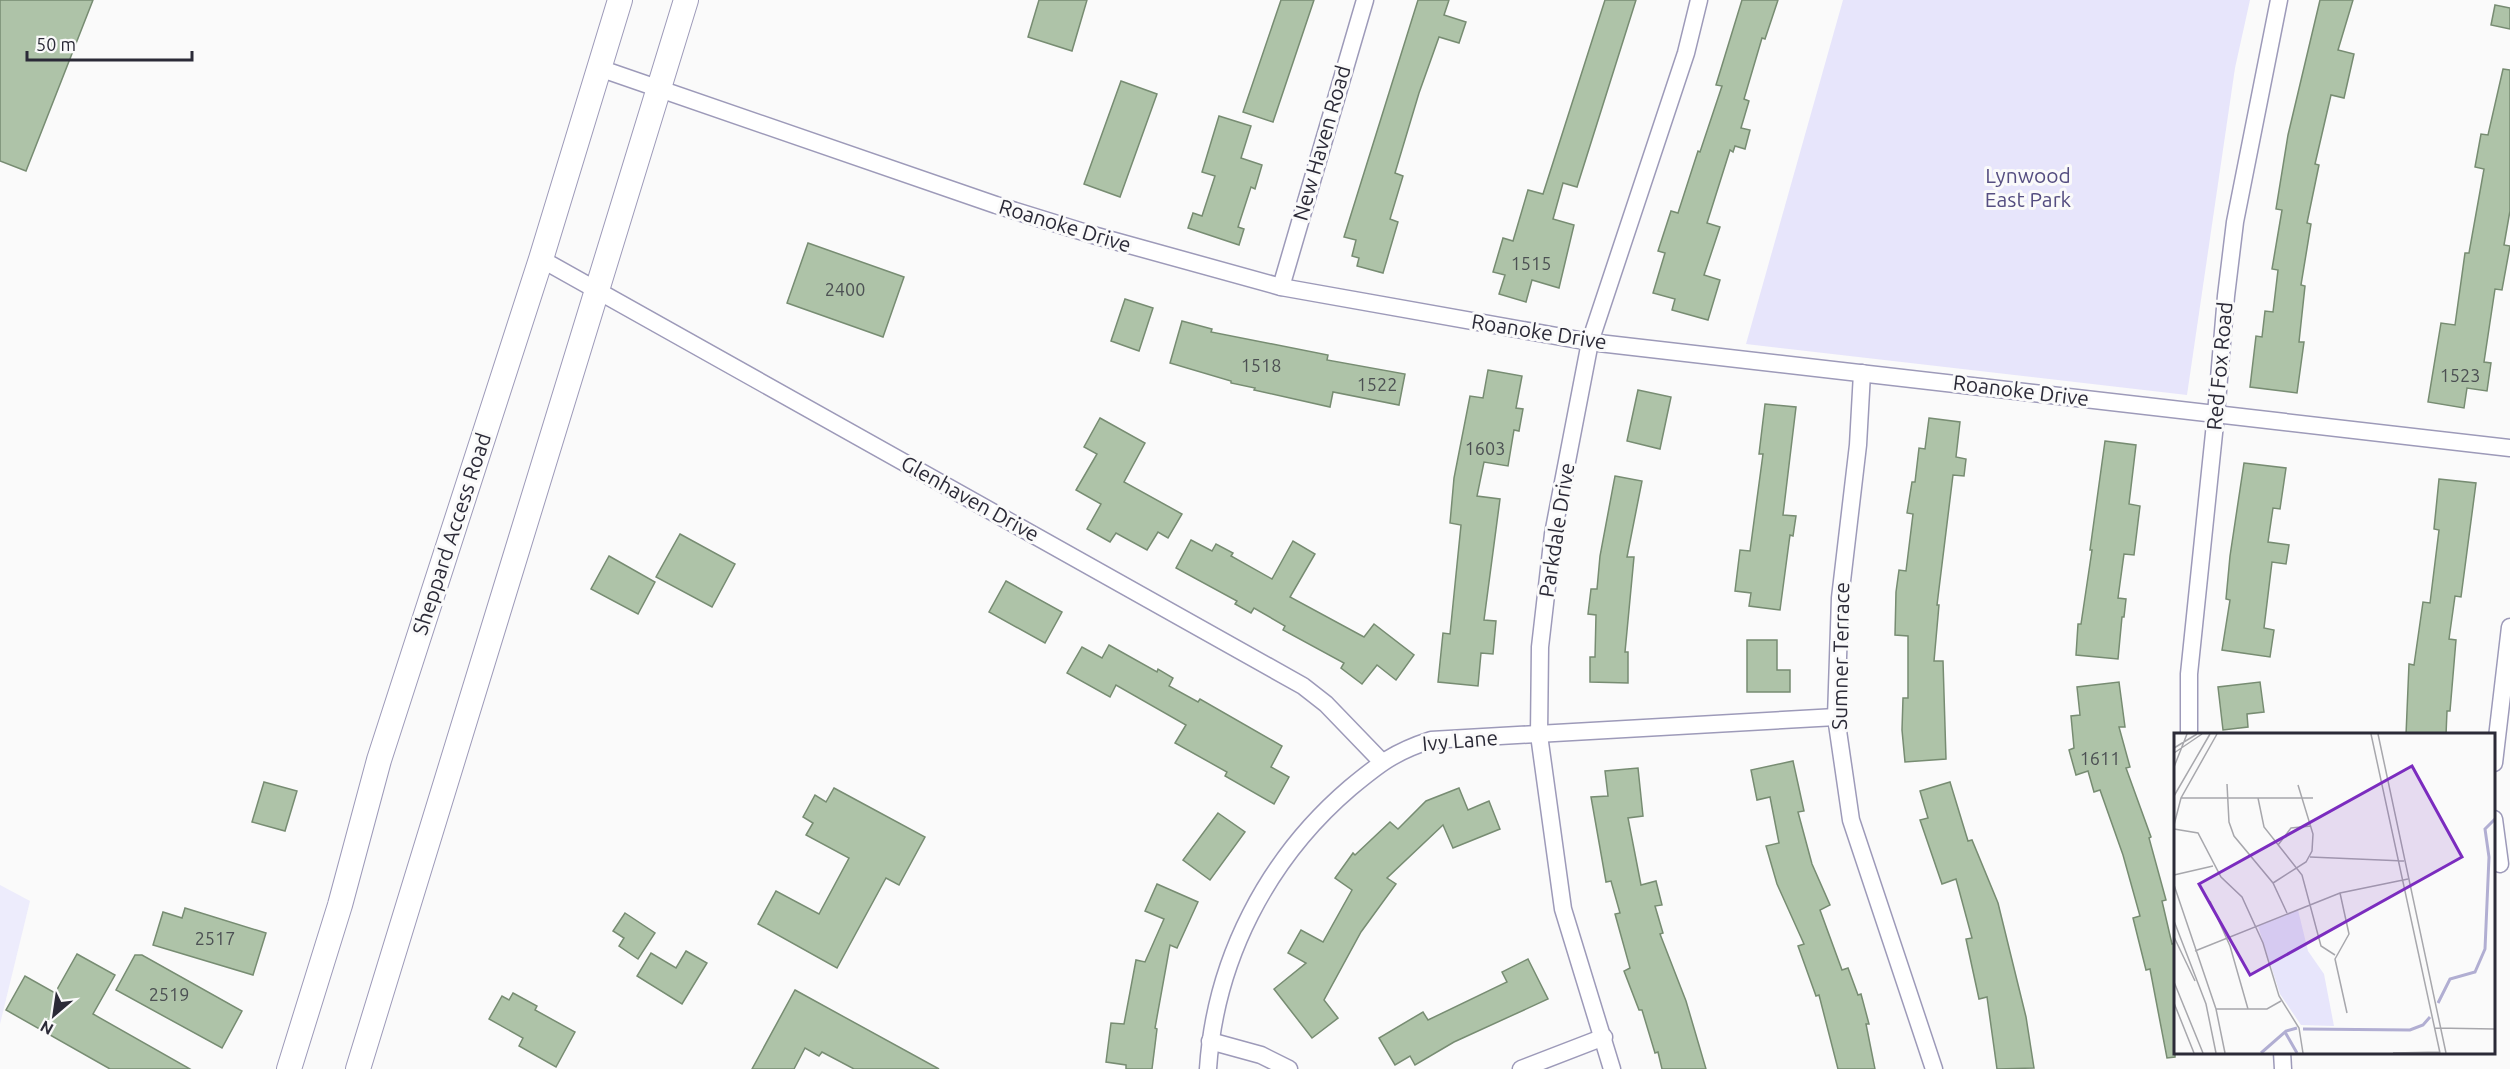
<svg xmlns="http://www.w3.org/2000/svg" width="2510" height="1069" viewBox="0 0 2510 1069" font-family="Ubuntu,sans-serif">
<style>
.built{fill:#edecfc}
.green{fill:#e7e5fb}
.building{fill:#aec3a8;stroke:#778c72;stroke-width:1.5}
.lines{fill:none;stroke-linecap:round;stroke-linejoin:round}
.street-casing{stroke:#9d9ab9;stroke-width:19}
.secondary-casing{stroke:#9d9ab9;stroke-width:26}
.street{stroke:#fff;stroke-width:16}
.secondary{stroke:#fff;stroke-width:24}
.labels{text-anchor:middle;stroke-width:6;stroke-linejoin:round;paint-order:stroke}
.number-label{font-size:18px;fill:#4c5053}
.street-label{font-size:21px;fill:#2b2a37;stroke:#fafafa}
.park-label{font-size:21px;fill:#554e81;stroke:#fafafa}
.inset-river{fill:none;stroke:#b1aed2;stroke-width:3}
.inset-road{fill:none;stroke:#a7a7ac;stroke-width:1.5}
.view{fill:#7b2cbf;fill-opacity:0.15;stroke:#7b2cbf;stroke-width:3}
.inset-edge{fill:none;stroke:#2b2a37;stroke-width:3}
</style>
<rect width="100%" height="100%" fill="#fafafa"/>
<!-- built -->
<polygon class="built" points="0,885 30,901 0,1024"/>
<!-- green -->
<polygon class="green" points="1843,0 2250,0 2235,68 2187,395 1746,344"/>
<!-- building -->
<g class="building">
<polygon points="0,0 93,0 26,171 0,161"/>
<polygon points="1039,0 1087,0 1072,51 1028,37"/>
<polygon points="1281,0 1314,0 1273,122 1243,112"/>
<polygon points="1418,0 1449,0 1444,15 1466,22 1459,43 1439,37 1419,93 1395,173 1403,176 1390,219 1398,222 1383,273 1357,266 1359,258 1352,256 1356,240 1344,237"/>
<polygon points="1605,0 1636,0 1577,187 1563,183 1553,219 1574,225 1559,288 1532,280 1526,302 1499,294 1505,275 1493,272 1503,238 1513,241 1528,190 1543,194"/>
<polygon points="1742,0 1778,0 1765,39 1762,38 1744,99 1749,101 1741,128 1750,130 1745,149 1735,146 1733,152 1730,150 1707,223 1720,227 1704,275 1720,280 1708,320 1672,310 1675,299 1653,293 1665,253 1658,251 1671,211 1678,213 1698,151 1700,152 1722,86 1716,85"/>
<polygon points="2320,0 2353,0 2338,50 2354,54 2344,98 2331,95 2315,164 2319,165 2307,223 2311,224 2301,285 2305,286 2299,342 2304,342 2297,393 2250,387 2256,336 2262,337 2265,311 2273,312 2278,270 2272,269 2282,210 2276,209 2288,135"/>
<polygon points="2495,5 2510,8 2510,29 2491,25"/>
<polygon points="2503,69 2510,70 2510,211 2504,245 2510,246 2502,290 2495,289 2484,362 2491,363 2487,391 2467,388 2464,408 2428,402 2441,323 2455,325 2465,253 2469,253 2484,169 2475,167 2481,134 2488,135"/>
<polygon points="1121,81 1157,94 1120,197 1084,184"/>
<polygon points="1219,116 1251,126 1241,158 1262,165 1255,189 1251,187 1238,227 1244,229 1239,245 1188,228 1193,213 1202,216 1215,176 1202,172"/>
<polygon points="808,243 904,277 883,337 787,303"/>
<polygon points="1125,299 1153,308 1139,351 1111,341"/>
<polygon points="1182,321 1212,329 1211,332 1328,355 1327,360 1405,374 1399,405 1333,392 1330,407 1254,390 1255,388 1231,383 1231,381 1170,363"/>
<polygon points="1488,370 1522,376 1516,408 1523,409 1519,431 1514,430 1508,466 1484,462 1477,496 1500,499 1484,620 1496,621 1493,654 1481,653 1478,686 1438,682 1443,633 1450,634 1461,525 1450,523 1454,478 1470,396 1483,398"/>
<polygon points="1638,390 1671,397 1660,449 1627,441"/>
<polygon points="1765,404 1796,407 1783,515 1796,516 1793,536 1790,535 1780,610 1749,606 1751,593 1735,591 1740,550 1750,551 1763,454 1759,454"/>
<polygon points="1100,418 1145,443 1124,482 1182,514 1168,538 1158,532 1147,550 1116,533 1110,542 1087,529 1101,504 1076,490 1097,454 1084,447"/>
<polygon points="1929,418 1960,422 1956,457 1966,459 1964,476 1953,475 1937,605 1939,605 1934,661 1943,661 1946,759 1905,762 1902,730 1903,698 1908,698 1908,636 1895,635 1896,592 1899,570 1906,571 1913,514 1907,513 1912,482 1915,482 1919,448 1925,449"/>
<polygon points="2105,441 2136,445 2129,504 2140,506 2134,555 2124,554 2118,598 2126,599 2124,617 2122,617 2118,659 2076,655 2078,624 2081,624 2092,550 2090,550"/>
<polygon points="2244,463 2286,468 2280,509 2273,508 2268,542 2289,545 2286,564 2272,562 2264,628 2274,630 2270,657 2222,650 2230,600 2226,599 2230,556"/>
<polygon points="1615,476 1642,481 1627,557 1634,557 1625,652 1628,652 1628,683 1590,682 1590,657 1595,657 1596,615 1588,614 1591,589 1597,589 1600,556"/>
<polygon points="2439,479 2476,483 2461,597 2455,596 2449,639 2456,640 2450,711 2447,711 2446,735 2406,735 2409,664 2414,665 2423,602 2430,603 2439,530 2434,529"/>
<polygon points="680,534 735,564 712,607 656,577"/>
<polygon points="1191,540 1212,551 1216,544 1233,553 1231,556 1272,579 1293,541 1315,554 1290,597 1364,637 1374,624 1414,655 1396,680 1377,665 1362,684 1341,668 1344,663 1283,630 1285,626 1254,608 1251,613 1235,604 1237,601 1176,568"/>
<polygon points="609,556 655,582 638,614 591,589"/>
<polygon points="1006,581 1062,612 1045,643 989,612"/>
<polygon points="1747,640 1777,640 1777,670 1790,670 1790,692 1747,692"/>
<polygon points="1109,645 1157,672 1158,669 1173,678 1169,686 1198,702 1200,699 1282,746 1271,767 1289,777 1274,804 1225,776 1227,772 1175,743 1186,725 1116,685 1110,697 1067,673 1082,647 1102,658"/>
<polygon points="2119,682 2125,727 2119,727 2130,767 2126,768 2151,837 2149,838 2166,900 2162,901 2172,944 2175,943 2175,1057 2167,1058 2150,969 2146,970 2133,918 2140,916 2123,855 2100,790 2094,792 2088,771 2076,775 2069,750 2074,748 2071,716 2080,715 2077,687"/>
<polygon points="2260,682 2264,712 2247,714 2248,727 2223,730 2218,687"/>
<polygon points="1793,761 1804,811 1798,812 1812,864 1830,905 1820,910 1842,970 1848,968 1858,995 1861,994 1869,1024 1866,1024 1875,1069 1838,1069 1819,995 1816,996 1798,946 1804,944 1777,884 1766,846 1779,843 1770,797 1757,800 1751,770"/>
<polygon points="1638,768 1643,816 1628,818 1641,885 1656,881 1662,905 1655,906 1663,933 1660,934 1686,1001 1706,1069 1662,1069 1658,1052 1655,1053 1642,1010 1639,1010 1624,971 1630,968 1615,914 1620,913 1611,881 1606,882 1591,797 1608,796 1605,771"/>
<polygon points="264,782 297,791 285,831 252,822"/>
<polygon points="1950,782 1968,841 1972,840 1998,903 2026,1017 2034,1068 1997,1069 1987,997 1979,999 1966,939 1972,938 1956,879 1942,884 1920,820 1928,818 1920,791"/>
<polygon points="834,788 925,837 899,885 886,878 837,968 758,924 776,891 819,914 849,858 806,835 813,823 803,817 815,795 826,802"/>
<polygon points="1459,788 1468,810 1489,801 1500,829 1453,848 1443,825 1387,878 1396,884 1361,932 1324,1000 1338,1018 1312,1038 1274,989 1306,963 1288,953 1301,930 1323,942 1352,890 1335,878 1353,853 1355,855 1390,822 1398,829 1426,801"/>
<polygon points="1218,813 1245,832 1210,880 1183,860"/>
<polygon points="1157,884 1198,902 1177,948 1170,945 1155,1028 1157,1029 1152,1069 1126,1069 1126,1065 1106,1062 1111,1023 1124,1024 1136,960 1145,962 1164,919 1145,911"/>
<polygon points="185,908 266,933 253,975 153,945 163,912 182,918"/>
<polygon points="625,913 655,933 638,959 619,946 624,938 613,931"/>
<polygon points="686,951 707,963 682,1004 637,976 651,953 676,968"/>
<polygon points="77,954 115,975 93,1014 190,1069 110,1069 6,1010 25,976 55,993"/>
<polygon points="135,955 142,955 242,1011 222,1048 116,990"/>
<polygon points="1528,959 1548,999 1454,1042 1415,1065 1410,1056 1395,1065 1379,1038 1423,1012 1428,1020 1507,982 1502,972"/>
<polygon points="795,990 939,1069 854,1069 822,1052 819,1056 805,1048 794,1069 752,1069"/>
<polygon points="513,993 537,1006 535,1010 575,1032 556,1067 519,1046 523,1038 489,1019 502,996 509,1000"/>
</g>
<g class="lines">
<!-- street casing -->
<g class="street-casing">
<g id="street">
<polyline points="599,68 996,205 1093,235 1281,287 1590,342 2510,448"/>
<polyline points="541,259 1303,686 1326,704 1382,762"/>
<polyline points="1281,287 1365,0"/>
<polyline points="1862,373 1858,445 1840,598 1836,717 1851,820 1934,1069"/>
<polyline points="2189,734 2189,674 2216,414 2226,296 2235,222 2279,0"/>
<polyline points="2494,763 2510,627"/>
<polyline points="2494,819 2500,864"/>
<polyline points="1210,1041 1261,1055 1289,1069"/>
<polyline points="2282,1052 2283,1069"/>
<path d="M 1208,1069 C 1215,960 1267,859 1350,788 C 1379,764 1394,752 1431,740 L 1836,717"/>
<polyline points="1521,1069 1604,1037"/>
<polyline points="1612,1069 1563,909 1539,735 1540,647 1553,534 1590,342 1686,53 1699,0"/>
</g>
</g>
<!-- secondary casing -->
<g class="secondary-casing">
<g id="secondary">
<polyline points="289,1069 340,905 379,760 541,259 620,0"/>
<polyline points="358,1069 686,0"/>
</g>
</g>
<!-- street -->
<use href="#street" class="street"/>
<!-- secondary -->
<use href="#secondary" class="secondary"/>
</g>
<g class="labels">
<!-- number labels -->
<g class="number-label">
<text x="1531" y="270">1515</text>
<text x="845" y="296">2400</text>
<text x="1261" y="372">1518</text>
<text x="2460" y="382">1523</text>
<text x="1377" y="391">1522</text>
<text x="1485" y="455">1603</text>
<text x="2100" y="765">1611</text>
<text x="215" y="945">2517</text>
<text x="169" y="1001">2519</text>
</g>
<!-- street labels -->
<g class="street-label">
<text transform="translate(1322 143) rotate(-74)" y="7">New Haven Road</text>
<text transform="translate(1065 226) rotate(17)" y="7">Roanoke Drive</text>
<text transform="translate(1539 332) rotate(9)" y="7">Roanoke Drive</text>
<text transform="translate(2220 366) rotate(-85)" y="7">Red Fox Road</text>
<text transform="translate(2021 391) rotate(7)" y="7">Roanoke Drive</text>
<text transform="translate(970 499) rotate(29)" y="7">Glenhaven Drive</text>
<text transform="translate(1557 530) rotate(-81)" y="7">Parkdale Drive</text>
<text transform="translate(452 534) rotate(-72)" y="7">Sheppard Access Road</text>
<text transform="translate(1841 656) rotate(-89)" y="7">Sumner Terrace</text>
<text transform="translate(1460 741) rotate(-5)" y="7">Ivy Lane</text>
</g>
<!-- park labels -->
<g class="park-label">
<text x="2028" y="183">Lynwood<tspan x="2028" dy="24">East Park</tspan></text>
</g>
</g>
<!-- overview -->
<g transform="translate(2174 733)">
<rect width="321" height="321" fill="#fafafa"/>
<path d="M 124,177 L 134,218 L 150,241 L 160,293 L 127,292 L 106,261 L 84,193 Z" fill="#e7e5fb"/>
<path class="inset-river" d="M 264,270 L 276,246 L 301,239 L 311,216 L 315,124 L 311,96 L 321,86M 129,296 L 236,297 L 249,292 L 256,284M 111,299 L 123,320M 87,320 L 112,298 L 123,295"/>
<path class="inset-road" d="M 197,1 L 266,320M 204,1 L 272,320M 0,15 L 23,1M 0,20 L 28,1M 0,34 L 13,1M 53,51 L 55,89 L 60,103 L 99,150 L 113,180M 0,63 L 36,1M 7,65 L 139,65M 84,65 L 90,94 L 128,142 L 147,213 L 161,222M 0,92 L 7,65 L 43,1M 0,96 L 24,100 L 47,144 L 68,164 L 89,210 L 105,263 L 125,295 L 129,320M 104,112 L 117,95 L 137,93M 136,124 L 230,128M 0,142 L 39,133M 99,150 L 132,129 L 138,118 L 139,101 L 124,52M 0,152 L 42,276 L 51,320M 166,160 L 175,201 L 161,226 L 173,280M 36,168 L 56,213 L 74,276M 0,188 L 32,271 L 42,320M 0,204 L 21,248M 21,218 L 166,160 L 234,146M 0,249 L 29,320M 0,270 L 20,320M 42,276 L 93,276 L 107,268M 261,295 L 321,296M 219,320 L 266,319"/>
<path class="view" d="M 238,33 L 288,124 L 76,242 L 25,151 Z"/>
<rect width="321" height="321" class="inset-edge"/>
</g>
<!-- north arrow -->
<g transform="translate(54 1015) rotate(209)" stroke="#fafafa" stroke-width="4.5" paint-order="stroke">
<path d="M0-4.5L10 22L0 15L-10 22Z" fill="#2b2a37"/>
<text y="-9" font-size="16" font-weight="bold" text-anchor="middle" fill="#2b2a37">N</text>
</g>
<!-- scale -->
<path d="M27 51v9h165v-9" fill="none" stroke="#2b2a37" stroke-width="3"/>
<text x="36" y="51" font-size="18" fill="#2b2a37" stroke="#fafafa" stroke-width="4.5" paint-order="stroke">50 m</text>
</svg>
